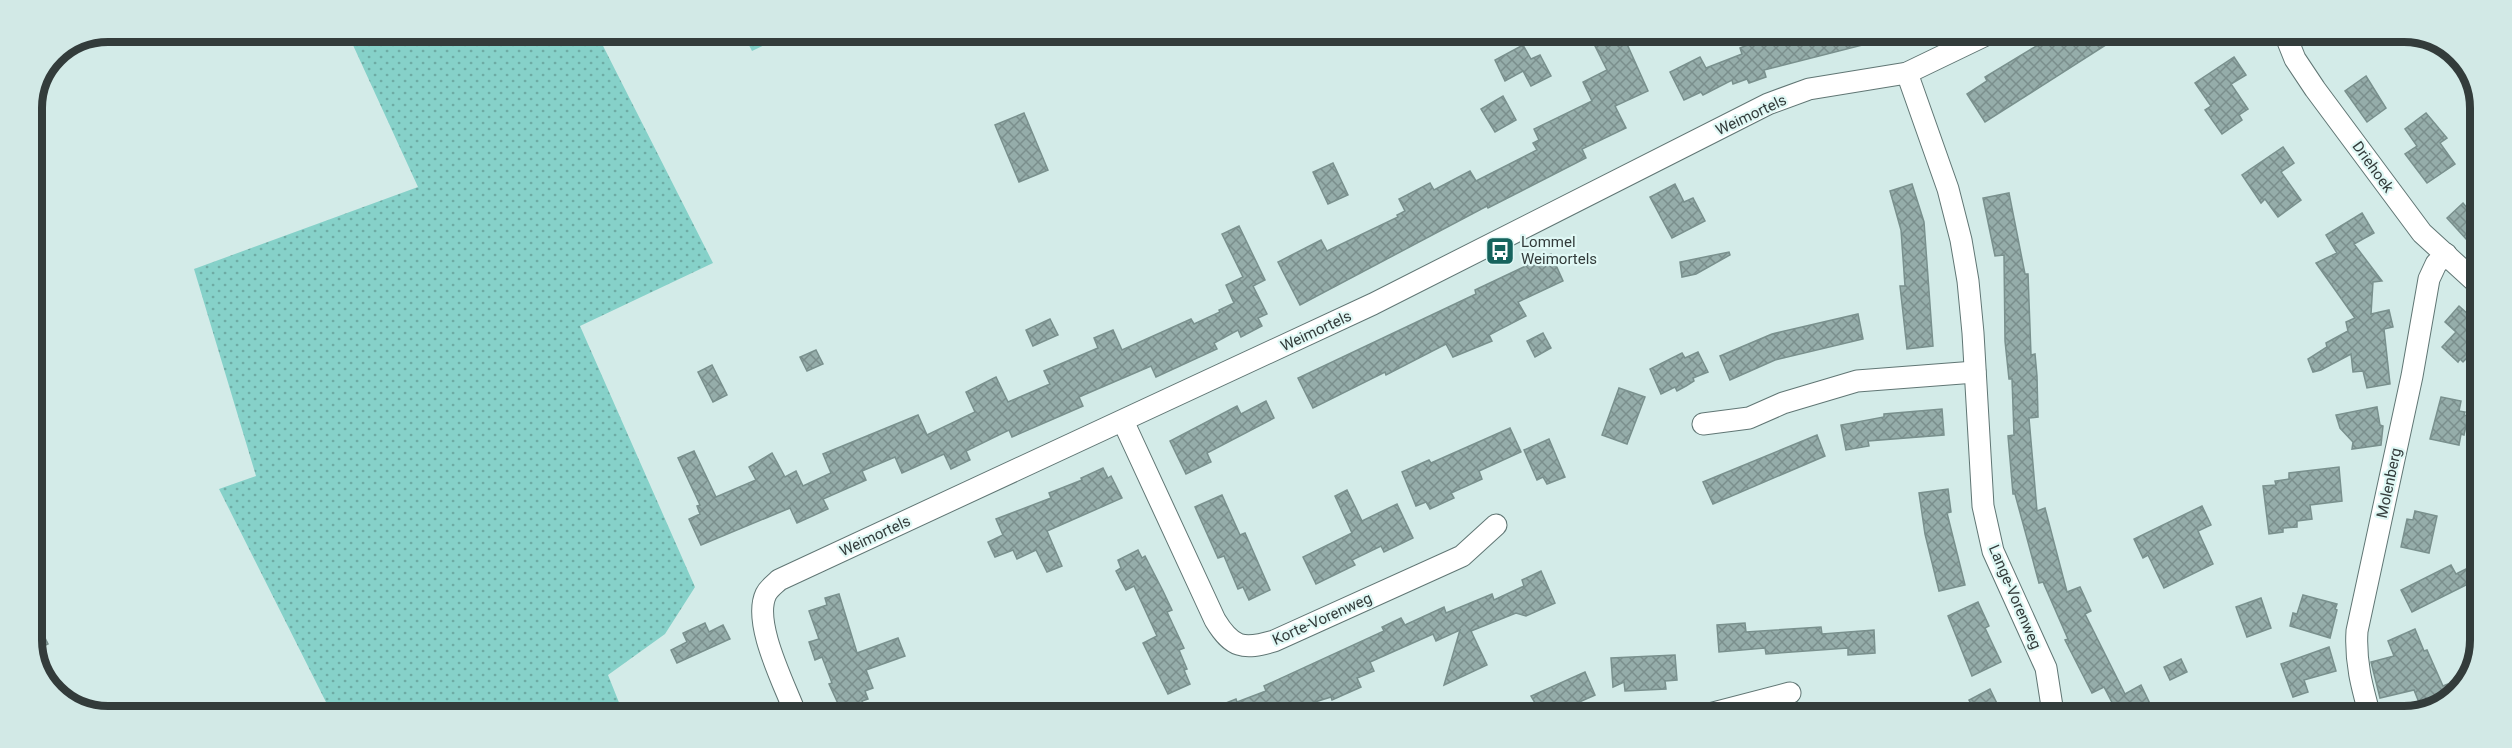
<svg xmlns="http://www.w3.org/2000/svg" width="2512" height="748" viewBox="0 0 2512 748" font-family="Roboto,sans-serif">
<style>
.grass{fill:url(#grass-dots)}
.building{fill:url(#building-cross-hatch);stroke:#79908d;stroke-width:1.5}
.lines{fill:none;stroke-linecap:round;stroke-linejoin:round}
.street-casing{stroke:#607674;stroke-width:23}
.street{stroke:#fff;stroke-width:21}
.labels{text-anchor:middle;stroke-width:4.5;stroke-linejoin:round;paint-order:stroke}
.street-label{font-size:15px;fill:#333c3b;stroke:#e0f8f5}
.poi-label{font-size:15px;fill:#333c3b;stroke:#e0f8f5;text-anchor:start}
.rim{fill:none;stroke:#333c3b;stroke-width:8}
</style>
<defs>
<pattern id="grass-dots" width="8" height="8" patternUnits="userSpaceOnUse" patternTransform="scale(1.5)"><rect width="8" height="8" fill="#86d1c9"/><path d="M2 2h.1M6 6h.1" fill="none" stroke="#6eaba4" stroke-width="1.8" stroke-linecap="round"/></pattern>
<pattern id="building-cross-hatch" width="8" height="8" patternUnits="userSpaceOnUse" patternTransform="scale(1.5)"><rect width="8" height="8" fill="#95adaa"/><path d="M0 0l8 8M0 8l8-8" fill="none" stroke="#7a8e8c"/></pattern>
</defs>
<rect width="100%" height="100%" fill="#d3ebe8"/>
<!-- grass -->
<g class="grass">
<polygon points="347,32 596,32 713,263 580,326 695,587 665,634 608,675 624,715 332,714 219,489 256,476 194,269 418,187"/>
<polygon points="742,32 791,32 752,51"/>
</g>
<!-- building -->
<g class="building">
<polygon points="1606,33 1622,33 1648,91 1615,106 1626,128 1582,149 1586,158 1488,208 1487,206 1300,305 1278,262 1321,240 1327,251 1398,217 1397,215 1405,211 1399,199 1430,183 1434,190 1470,171 1476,181 1537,150 1533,143 1539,140 1534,129 1592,101 1583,82 1607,70 1592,40"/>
<polygon points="1778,33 1889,33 1890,38 1764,70 1766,77 1749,83 1747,79 1733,84 1732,80 1703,95 1701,92 1684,100 1670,72 1700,57 1706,68 1742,54 1740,48"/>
<polygon points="2056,34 2123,34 1985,122 1967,94 1987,81 1985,77"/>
<polygon points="1523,45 1531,59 1540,55 1551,76 1531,86 1523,71 1505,81 1495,60"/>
<polygon points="2234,57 2246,75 2231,84 2248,109 2239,115 2242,120 2222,134 2205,110 2211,106 2195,83"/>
<polygon points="2366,76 2386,108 2367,122 2345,91"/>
<polygon points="1503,96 1516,120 1495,132 1481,109"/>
<polygon points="1024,113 1048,170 1019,182 995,125"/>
<polygon points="2426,113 2447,138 2440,143 2455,164 2427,183 2405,154 2417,146 2405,129"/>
<polygon points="2283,147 2294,163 2281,172 2301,200 2278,217 2265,199 2261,203 2242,175"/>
<polygon points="1333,163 1348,195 1328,204 1313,172"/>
<polygon points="1675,184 1684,202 1693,198 1705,221 1672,238 1650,197"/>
<polygon points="1912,184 1924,222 1933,346 1907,349 1900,286 1905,286 1901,230 1890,191"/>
<polygon points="2009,193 2025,274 2028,274 2031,355 2035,354 2037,376 2038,417 2029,418 2037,511 2045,508 2067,592 2080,587 2091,611 2085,614 2125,694 2141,685 2152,708 2136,716 2119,716 2104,687 2092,693 2065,640 2068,639 2043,582 2039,583 2015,494 2013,494 2008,436 2014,435 2012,379 2009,379 2005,341 2004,255 1995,256 1983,198"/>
<polygon points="2463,203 2480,224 2466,239 2447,218"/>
<polygon points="2362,213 2374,233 2354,244 2382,281 2373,282 2371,314 2389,310 2393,327 2384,329 2390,384 2367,388 2363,371 2353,372 2351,354 2321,370 2313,372 2308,359 2327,347 2326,343 2348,331 2346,322 2355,318 2316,263 2337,253 2326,235"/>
<polygon points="1239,226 1265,280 1253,286 1267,314 1258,318 1262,326 1241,337 1238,330 1214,343 1217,349 1156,377 1151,366 1079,397 1083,406 1012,437 1009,430 966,451 970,460 951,469 944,454 902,473 895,457 862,471 866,480 823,499 828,509 797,523 790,508 701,545 689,519 700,514 697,506 700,505 678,458 694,451 716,497 756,480 749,467 772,453 785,477 796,471 803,486 831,473 823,454 918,415 927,435 975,412 966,392 996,377 1008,402 1050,384 1044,371 1098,348 1094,338 1113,330 1122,350 1191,319 1194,324 1220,312 1219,310 1234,303 1226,285 1243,277 1222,234"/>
<polygon points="1729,252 1730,255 1696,274 1682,277 1680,262"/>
<polygon points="1551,254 1563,281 1518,302 1526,316 1489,335 1492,341 1453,357 1446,344 1386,375 1385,372 1313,408 1298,378 1476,294 1475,290"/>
<polygon points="2459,306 2479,324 2479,345 2463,362 2460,359 2458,362 2442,347 2456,332 2445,322"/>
<polygon points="1858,314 1863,339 1775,360 1730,380 1720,356 1772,334"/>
<polygon points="1050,319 1058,335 1033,346 1026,330"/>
<polygon points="1543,333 1551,348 1535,357 1527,341"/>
<polygon points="816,350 823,364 807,371 800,357"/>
<polygon points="1698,352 1708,372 1693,378 1694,381 1686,386 1677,391 1675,387 1661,394 1650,369 1682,353 1685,358"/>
<polygon points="712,365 727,395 713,402 698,372"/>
<polygon points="1619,388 1645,397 1627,444 1602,435"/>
<polygon points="2441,397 2461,401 2459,411 2465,412 2464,415 2468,416 2464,435 2461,434 2459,445 2430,439"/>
<polygon points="1266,401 1274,418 1207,453 1211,462 1186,474 1170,441 1237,406 1241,414"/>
<polygon points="2377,407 2380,425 2383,426 2381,445 2352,449 2353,442 2340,428 2336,415"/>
<polygon points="1942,409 1944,435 1868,441 1869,446 1846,450 1841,425 1884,417 1884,414"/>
<polygon points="1510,428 1521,452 1479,471 1482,479 1451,493 1454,498 1430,509 1426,502 1416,506 1402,472 1429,460 1431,463"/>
<polygon points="1817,435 1825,456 1713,504 1703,482"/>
<polygon points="1549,439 1565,477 1547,484 1543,477 1537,480 1524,450"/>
<polygon points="2339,467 2342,501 2310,505 2312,519 2297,521 2297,527 2283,528 2283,532 2269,534 2263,486 2276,485 2275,481 2289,479 2289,473"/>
<polygon points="1103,468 1108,478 1111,476 1122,498 1047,531 1062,566 1047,572 1036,550 1017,559 1013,550 995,557 988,542 1003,535 996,519 1051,498 1049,493 1082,480 1081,478"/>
<polygon points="1948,489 1951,512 1947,513 1965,585 1939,591 1925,534 1919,493"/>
<polygon points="1347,490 1362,521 1397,504 1413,538 1384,552 1381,546 1352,560 1355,565 1316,584 1303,557 1352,533 1335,496"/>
<polygon points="1222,495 1240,535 1245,533 1270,590 1249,600 1243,587 1238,589 1224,556 1218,558 1195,507"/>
<polygon points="2202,506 2211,525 2198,531 2213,564 2164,588 2148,555 2143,558 2134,539"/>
<polygon points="2415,511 2437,516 2429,553 2401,547 2407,519 2413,520"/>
<polygon points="1138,550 1142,558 1145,556 1163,591 1172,610 1167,612 1184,648 1179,650 1187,669 1184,670 1190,684 1168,694 1143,643 1157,636 1134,586 1126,590 1116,571 1121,568 1118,560"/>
<polygon points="2478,563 2478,579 2412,612 2401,590 2451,565 2456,574"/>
<polygon points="1541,571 1555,603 1526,616 1516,613 1471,631 1487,665 1444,685 1460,630 1436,641 1433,634 1370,662 1374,671 1357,678 1361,687 1332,700 1331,697 1315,702 1288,715 1196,715 1236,699 1237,702 1266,691 1264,686 1384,631 1382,627 1401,618 1405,625 1444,607 1446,613 1492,594 1494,600 1524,586 1522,580"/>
<polygon points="839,594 857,653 898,638 905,656 866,670 873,688 865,691 868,699 862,701 866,712 858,715 849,715 847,708 841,710 829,684 832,683 822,657 815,660 809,642 819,639 809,611 827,605 825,598"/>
<polygon points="2303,595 2337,604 2335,609 2337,610 2330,638 2290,626 2293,613 2297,614"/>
<polygon points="2261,598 2271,628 2247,637 2236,607"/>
<polygon points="1978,602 1989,626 1985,628 2001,662 1972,676 1948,616"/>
<polygon points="32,612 48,644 34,651 32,645"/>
<polygon points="705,623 709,632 723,625 730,639 677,663 671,650 687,642 683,633"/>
<polygon points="1745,623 1746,632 1821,627 1822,634 1874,630 1875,653 1848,655 1848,648 1766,654 1765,648 1719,652 1717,625"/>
<polygon points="2415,629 2424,651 2427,650 2443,686 2448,684 2453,697 2451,700 2422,710 2414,690 2380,698 2371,662 2394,656 2388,641"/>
<polygon points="2329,647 2336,671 2304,680 2308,692 2293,697 2281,664"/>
<polygon points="1675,655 1677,680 1665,681 1666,689 1625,691 1624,682 1613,687 1611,658"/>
<polygon points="2181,659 2187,672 2170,680 2164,667"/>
<polygon points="1585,672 1595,695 1568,707 1572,716 1505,716 1535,703 1531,696"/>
<polygon points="1990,689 2003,716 1977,716 1969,700"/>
</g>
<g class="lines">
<!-- street casing -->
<g class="street-casing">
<g id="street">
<polyline points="2285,34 2295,59 2315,89 2422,233 2480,286"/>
<polyline points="1907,73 1948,189 1961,240 1968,281 1973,333 1983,506 1993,551 2046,668 2053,713"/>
<path d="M 1123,421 L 1215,620 C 1232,648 1243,650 1274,641 L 1462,556 L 1496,525"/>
<polyline points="1703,424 1749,418 1783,403 1857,381 1975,372"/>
<path d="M 796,715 C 785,685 752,623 766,594 C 769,588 775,584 779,580 L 1373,304 L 1768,104 L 1809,89 L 1907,73 L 1988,34"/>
<polyline points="1702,716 1790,693"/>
<path d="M 2370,716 C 2362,687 2355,662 2357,631 L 2412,376 L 2429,279 L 2436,264 L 2446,254"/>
</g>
</g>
<!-- street -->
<use href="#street" class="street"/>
</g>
<!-- icons -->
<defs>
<g id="bus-square" transform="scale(1.5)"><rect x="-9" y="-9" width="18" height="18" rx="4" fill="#16635d" stroke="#e0f8f5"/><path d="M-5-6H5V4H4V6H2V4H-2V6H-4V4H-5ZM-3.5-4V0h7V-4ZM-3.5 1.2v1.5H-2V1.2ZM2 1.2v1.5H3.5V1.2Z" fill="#fff"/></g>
</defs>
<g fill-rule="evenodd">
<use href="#bus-square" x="1500" y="251"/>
</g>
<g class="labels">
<!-- street labels -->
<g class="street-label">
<text transform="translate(1751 115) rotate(-25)" y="5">Weimortels</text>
<text transform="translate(2373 167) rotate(54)" y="5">Driehoek</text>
<text transform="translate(1316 331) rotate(-25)" y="5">Weimortels</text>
<text transform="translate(2389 483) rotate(-78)" y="5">Molenberg</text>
<text transform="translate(875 536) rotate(-25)" y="5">Weimortels</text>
<text transform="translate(2015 597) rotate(67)" y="5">Lange-Vorenweg</text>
<text transform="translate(1322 619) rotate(-24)" y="5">Korte-Vorenweg</text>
</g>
<!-- poi labels -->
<g class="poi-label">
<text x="1521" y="247">Lommel<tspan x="1521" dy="17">Weimortels</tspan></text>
</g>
</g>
<!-- crop -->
<path d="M0 0H2512V748H0ZM108 42H2404A66 66 0 0 1 2470 108V640A66 66 0 0 1 2404 706H108A66 66 0 0 1 42 640V108A66 66 0 0 1 108 42Z" fill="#d2e9e6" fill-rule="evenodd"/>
<path class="rim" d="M108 42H2404A66 66 0 0 1 2470 108V640A66 66 0 0 1 2404 706H108A66 66 0 0 1 42 640V108A66 66 0 0 1 108 42Z"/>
</svg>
